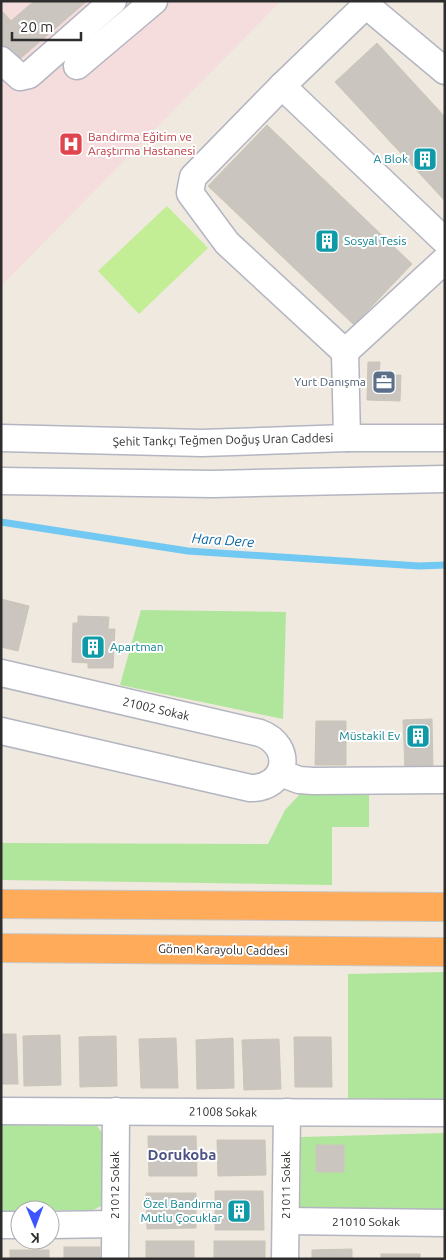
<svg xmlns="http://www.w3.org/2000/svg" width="446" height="1260" viewBox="0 0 446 1260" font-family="Ubuntu,sans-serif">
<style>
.medical{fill:#f5dddd}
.green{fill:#b0e69b}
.pitch{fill:#c3ee96}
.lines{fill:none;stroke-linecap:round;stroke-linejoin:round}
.stream{stroke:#70c8f3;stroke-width:7}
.building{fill:#cac6bf;stroke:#cbc5b8}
.minor-casing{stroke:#b3b5c1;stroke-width:29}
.highway-casing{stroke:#c8c8c8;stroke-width:30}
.minor{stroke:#fff;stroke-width:26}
.highway{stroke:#ffab5a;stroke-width:28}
.labels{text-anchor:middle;stroke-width:4;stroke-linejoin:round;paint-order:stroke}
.health-label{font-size:12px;fill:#be3a42;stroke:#fff;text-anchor:start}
.culture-label{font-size:12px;fill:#0d838f;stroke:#fff;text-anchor:end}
.service-label{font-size:12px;fill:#4e5e75;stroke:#fff;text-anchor:end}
.street-label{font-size:12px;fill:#2d2d2d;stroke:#fff}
.water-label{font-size:14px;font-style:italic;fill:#0966a5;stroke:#fff}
.quarter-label{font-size:15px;font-weight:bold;fill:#4b5180;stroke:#fff}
</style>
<rect width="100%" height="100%" fill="#efe9df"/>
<!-- medical -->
<polygon class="medical" points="1,1 281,1 1,286"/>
<!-- green -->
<g class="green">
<polygon points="141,610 286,612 283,719 120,685"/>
<polygon points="369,787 369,827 332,827 332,885 1,880 1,843 268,844 285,810 301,793"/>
<polygon points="445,972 445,1100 348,1098 348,974"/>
<polygon points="1,1125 97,1126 109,1142 107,1203 93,1210 20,1210 20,1213 1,1213"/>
<polygon points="445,1133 445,1215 300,1211 301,1137"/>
</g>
<!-- pitch -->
<polygon class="pitch" points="167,206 208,248 139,314 98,271"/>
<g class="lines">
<!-- stream -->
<polyline class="stream" points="1,522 188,551 419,566 445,565"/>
</g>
<!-- building -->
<g class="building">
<polygon points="34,1 87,1 15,63 1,47 1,10 11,21"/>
<polygon points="377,43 445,117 445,201 335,82"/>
<polygon points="267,125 412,264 354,325 208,186"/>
<polygon points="368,362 380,362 379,375 401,375 400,401 367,400"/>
<polygon points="1,599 29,606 18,651 1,647"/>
<polygon points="78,616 109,617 108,629 115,629 113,668 88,668 88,663 72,662 73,623 78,623"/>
<polygon points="432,719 433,769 405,770 403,720"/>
<polygon points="316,721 346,721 346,765 315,765"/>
<polygon points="1,1034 16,1034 18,1084 1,1084"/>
<polygon points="60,1035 61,1085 24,1086 23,1036"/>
<polygon points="116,1036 117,1086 80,1087 79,1037"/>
<polygon points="294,1037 331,1037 332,1087 295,1087"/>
<polygon points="176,1038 178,1088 141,1088 139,1039"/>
<polygon points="233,1038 234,1088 197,1089 196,1040"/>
<polygon points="279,1039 281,1089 244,1090 242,1040"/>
<polygon points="148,1136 196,1136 197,1176 149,1176"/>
<polygon points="217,1140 265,1140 266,1175 218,1176"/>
<rect x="316" y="1145" width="28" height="27"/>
<polygon points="215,1191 263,1191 264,1230 215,1230"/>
<polygon points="146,1193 196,1193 196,1228 147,1229"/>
<rect x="146" y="1241" width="48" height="18"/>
<rect x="214" y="1241" width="51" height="18"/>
<rect x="64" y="1247" width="36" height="12"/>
<polygon points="352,1249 352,1259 312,1259 312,1250"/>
<rect x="10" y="1250" width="39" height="9"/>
<rect x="381" y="1254" width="39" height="5"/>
</g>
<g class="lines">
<!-- minor casing -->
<g class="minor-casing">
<g id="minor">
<polyline points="1,60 20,77 29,75 113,1"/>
<polyline points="77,66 154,1"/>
<polyline points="282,86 445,241"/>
<polyline points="345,352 445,260"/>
<polyline points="1,438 202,443 347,438 445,438"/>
<polyline points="347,438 345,352 227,243 190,193 193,177 282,86 366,5 445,71"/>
<polyline points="1,481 213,484 445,479"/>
<path d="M 1,673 L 260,733 C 295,746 287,789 250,788 L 1,731"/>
<polyline points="280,773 299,780 313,781 445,780"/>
<polyline points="1,1111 445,1113"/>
<polyline points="286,1221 445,1223"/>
<polyline points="1,1225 20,1225"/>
<polyline points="50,1225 115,1224"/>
<polyline points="115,1259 116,1111"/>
<polyline points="285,1259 287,1112"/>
</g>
</g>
<!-- highway casing -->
<g class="highway-casing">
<g id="highway">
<polyline points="1,904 445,907"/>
<polyline points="1,948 445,952"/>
</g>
</g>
<!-- minor -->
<use href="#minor" class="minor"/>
<!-- highway -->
<use href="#highway" class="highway"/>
</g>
<!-- icons -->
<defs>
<g id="hospital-square" transform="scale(1.25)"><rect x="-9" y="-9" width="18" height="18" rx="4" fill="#e0444e" stroke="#fff"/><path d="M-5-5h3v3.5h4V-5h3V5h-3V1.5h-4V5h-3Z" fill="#fff"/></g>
<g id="building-square" transform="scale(1.25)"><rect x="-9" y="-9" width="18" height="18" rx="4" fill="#0f9aa8" stroke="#fff"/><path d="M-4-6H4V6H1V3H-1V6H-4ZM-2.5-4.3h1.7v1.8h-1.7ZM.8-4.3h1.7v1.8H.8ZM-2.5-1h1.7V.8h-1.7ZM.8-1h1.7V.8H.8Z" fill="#fff"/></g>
<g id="office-square" transform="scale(1.25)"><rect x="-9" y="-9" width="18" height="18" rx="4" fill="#5c6f8a" stroke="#fff"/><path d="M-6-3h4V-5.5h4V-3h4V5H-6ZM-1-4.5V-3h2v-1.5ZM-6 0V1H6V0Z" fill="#fff"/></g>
</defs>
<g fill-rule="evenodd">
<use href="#hospital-square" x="71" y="144"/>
<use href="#building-square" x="425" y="159"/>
<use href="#building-square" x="327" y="241"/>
<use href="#office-square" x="384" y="382"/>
<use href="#building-square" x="93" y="647"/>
<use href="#building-square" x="418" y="736"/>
<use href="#building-square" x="239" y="1211"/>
</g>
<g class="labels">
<!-- health labels -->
<g class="health-label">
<text x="88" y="141">Bandırma Eğitim ve<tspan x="88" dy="14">Araştırma Hastanesi</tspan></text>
</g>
<!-- culture labels -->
<g class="culture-label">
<text x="408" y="163">A Blok</text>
<text x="344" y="245" text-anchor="start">Sosyal Tesis</text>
<text x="110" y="651" text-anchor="start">Apartman</text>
<text x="400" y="740">Müstakil Ev</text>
<text x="222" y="1208">Özel Bandırma<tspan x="222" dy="14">Mutlu Çocuklar</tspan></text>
</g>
<!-- service labels -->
<g class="service-label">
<text x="366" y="386">Yurt Danışma</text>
</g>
<!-- street labels -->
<g class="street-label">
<text transform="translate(223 440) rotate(-1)" y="4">Şehit Tankçı Teğmen Doğuş Uran Caddesi</text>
<text transform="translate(156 709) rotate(13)" y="4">21002 Sokak</text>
<text transform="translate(223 950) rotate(1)" y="4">Gönen Karayolu Caddesi</text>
<text transform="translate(223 1112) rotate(1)" y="4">21008 Sokak</text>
<text transform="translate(115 1185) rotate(-90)" y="4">21012 Sokak</text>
<text transform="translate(286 1185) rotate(-90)" y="4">21011 Sokak</text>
<text x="366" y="1226">21010 Sokak</text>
</g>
<!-- water labels -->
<g class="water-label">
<text transform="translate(223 540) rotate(4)" y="5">Hara Dere</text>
</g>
<!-- quarter labels -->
<g class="quarter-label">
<text x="182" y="1160">Dorukoba</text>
</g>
</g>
<!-- border -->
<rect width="446" height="1260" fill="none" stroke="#2d2d2d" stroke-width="5"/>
<!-- north arrow -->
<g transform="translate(35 1225) rotate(179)"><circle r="24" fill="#ffffff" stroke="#ababab"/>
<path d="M0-4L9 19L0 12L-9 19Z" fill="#3c55ff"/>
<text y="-8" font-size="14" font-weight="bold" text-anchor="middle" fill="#2d2d2d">K</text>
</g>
<!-- scale -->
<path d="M12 32v8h69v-8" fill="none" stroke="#2d2d2d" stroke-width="2.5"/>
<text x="20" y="32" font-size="15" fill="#2d2d2d" stroke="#ffffff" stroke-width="4" paint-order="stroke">20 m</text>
</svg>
